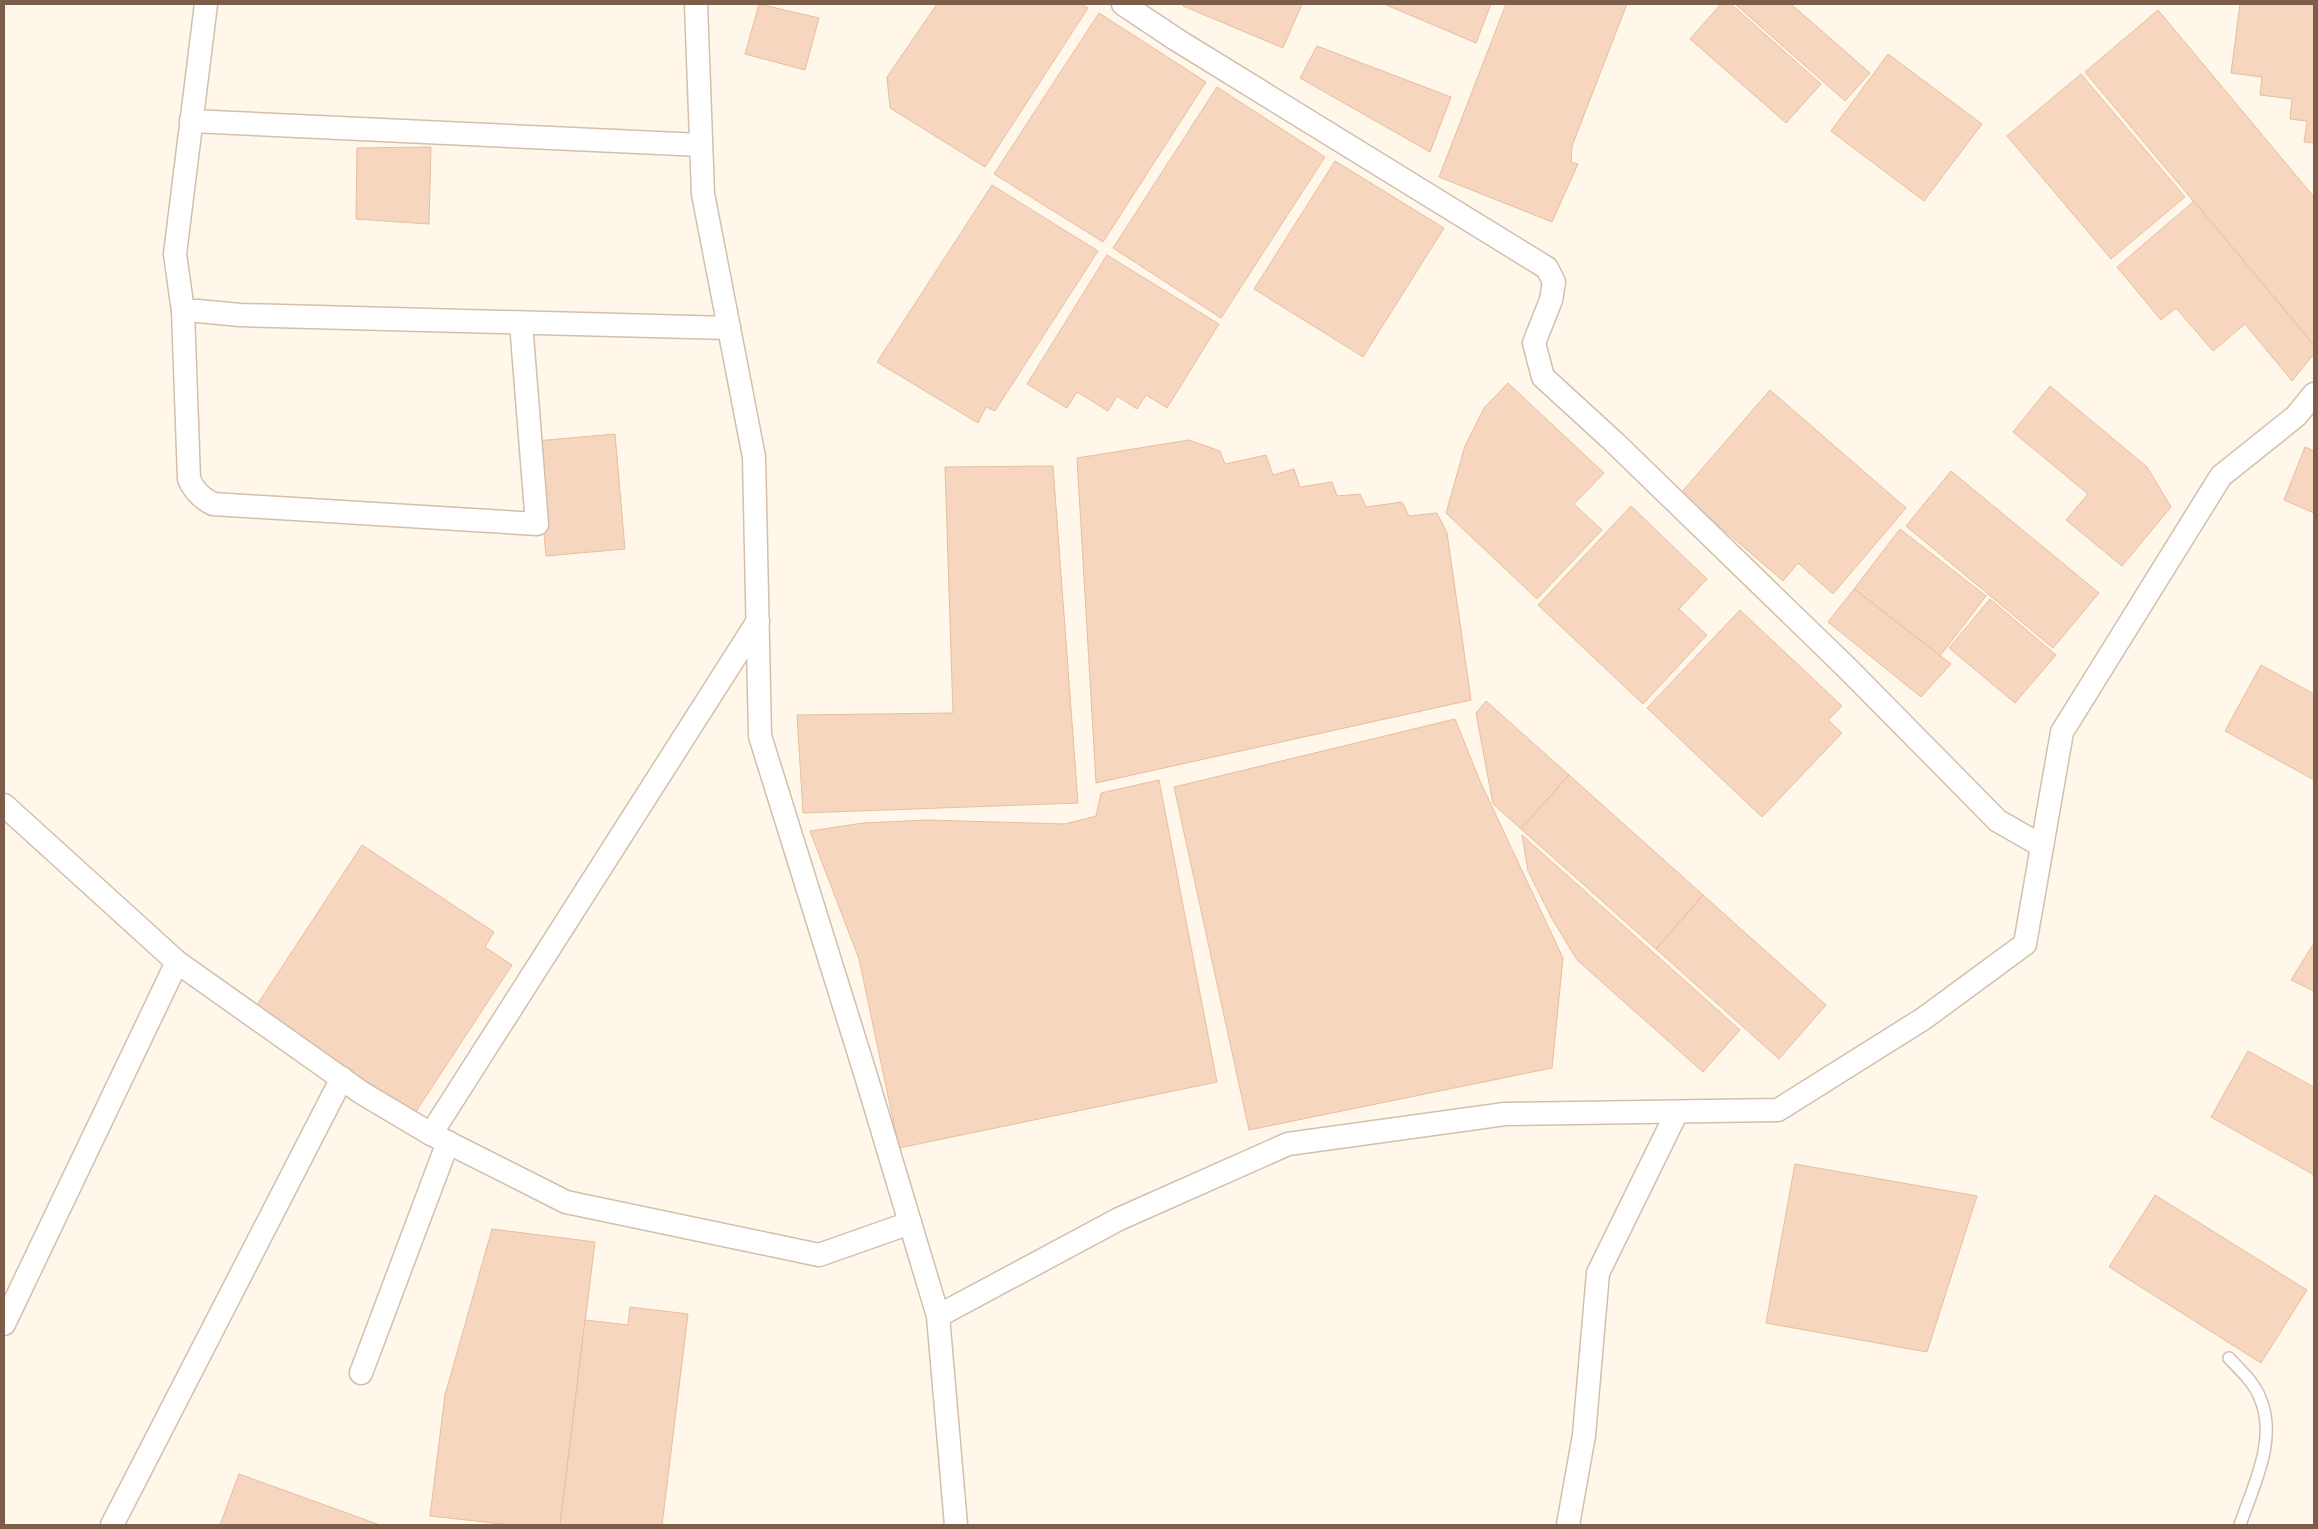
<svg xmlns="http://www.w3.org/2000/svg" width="2318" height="1529" viewBox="0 0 2318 1529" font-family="'Asap Condensed',sans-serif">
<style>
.building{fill:#f6d6bf;stroke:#eabd9e}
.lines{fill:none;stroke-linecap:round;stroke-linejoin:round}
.service-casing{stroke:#d3bfad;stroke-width:14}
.minor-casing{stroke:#d3bfad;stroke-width:25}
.service{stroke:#fff;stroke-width:11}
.minor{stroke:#fff;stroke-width:22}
</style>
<rect width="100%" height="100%" fill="#fef7ea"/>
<!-- building -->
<g class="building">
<polygon points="759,4 819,18 805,70 745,54"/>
<polygon points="937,4 1081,4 1088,8 985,167 890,108 887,77"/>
<polygon points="1184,4 1302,4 1283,48 1183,6"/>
<polygon points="1384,4 1491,4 1476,43"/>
<polygon points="1506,4 1627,4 1572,146 1571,162 1578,164 1552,222 1439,177"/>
<polygon points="1721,4 1731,4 1821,84 1786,123 1690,39"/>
<polygon points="1735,4 1791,4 1870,73 1845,101"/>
<polygon points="2240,4 2314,4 2314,143 2304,142 2307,121 2290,119 2292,99 2260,95 2262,77 2231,73"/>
<polygon points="2158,10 2314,197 2314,345 2085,72"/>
<polygon points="1099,13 1206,82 1103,242 994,174"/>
<polygon points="1317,46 1451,97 1430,152 1300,78"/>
<polygon points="1888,54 1982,124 1924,201 1831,131"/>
<polygon points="2081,74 2185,197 2111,259 2007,136"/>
<polygon points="1217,87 1325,157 1221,318 1113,248"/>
<polygon points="431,147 429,224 356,219 357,148"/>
<polygon points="1335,161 1444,228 1363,357 1254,289"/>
<polygon points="992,185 1098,251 995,411 986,407 978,423 877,362"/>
<polygon points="2194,201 2314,345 2314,354 2292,381 2245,324 2213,351 2176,308 2161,320 2117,267"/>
<polygon points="1107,255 1219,324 1167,408 1146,395 1137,409 1117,396 1108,411 1077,392 1067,408 1027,384"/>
<polygon points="1508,383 1604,473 1574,504 1602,530 1537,599 1446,513 1465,446 1484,408"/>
<polygon points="2050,386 2147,467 2171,507 2122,566 2066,520 2088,494 2013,432"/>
<polygon points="1770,390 1906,508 1833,594 1798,563 1783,581 1681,493"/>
<polygon points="615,434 625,549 546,556 536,441"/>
<polygon points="1189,440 1220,451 1225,464 1266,455 1273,475 1294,469 1300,487 1332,482 1337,496 1360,494 1366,507 1402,502 1409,516 1437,513 1447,533 1471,700 1096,783 1077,458"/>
<polygon points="2305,447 2314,451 2314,513 2284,500"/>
<polygon points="1053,466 1078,803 803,813 797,715 953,713 945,467"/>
<polygon points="1951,471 2099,593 2053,648 1906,526"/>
<polygon points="1631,506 1707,579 1679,609 1707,635 1643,704 1538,605"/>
<polygon points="1900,529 1986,596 1940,656 1854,589"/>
<polygon points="1854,589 1951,664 1921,697 1828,622"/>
<polygon points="1990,599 2056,655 2015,703 1949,648"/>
<polygon points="1740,610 1842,706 1828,720 1842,733 1762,817 1647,708"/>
<polygon points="2261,665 2314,694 2314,780 2225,731"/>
<polygon points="1486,701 1569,775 1521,829 1493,804 1476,713"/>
<polygon points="1455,719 1480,781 1563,958 1552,1068 1249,1130 1174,787"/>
<polygon points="1569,775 1703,895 1656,949 1521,829"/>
<polygon points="1159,780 1217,1082 899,1148 859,959 810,831 863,823 927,820 1065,824 1096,816 1101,793"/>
<polygon points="1522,835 1740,1030 1703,1072 1577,960 1551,917 1528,871"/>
<polygon points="362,845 494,932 485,947 512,965 415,1113 255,1008"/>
<polygon points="1703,895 1826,1005 1779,1059 1656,949"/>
<polygon points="2314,943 2314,991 2291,980"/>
<polygon points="2248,1051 2314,1087 2314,1175 2211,1117"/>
<polygon points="1795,1164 1977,1196 1927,1352 1766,1323"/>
<polygon points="2155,1195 2307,1290 2261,1363 2109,1267"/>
<polygon points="492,1229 595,1242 560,1525 511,1525 430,1516 445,1395"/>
<polygon points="630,1307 688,1314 662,1525 560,1525 585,1320 628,1325"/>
<polygon points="239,1474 380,1525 220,1525"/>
</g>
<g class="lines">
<!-- service casing -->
<g class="service-casing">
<path id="service" d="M 2229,1358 C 2240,1370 2254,1382 2260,1398 C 2278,1439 2253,1486 2240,1525"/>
</g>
<!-- minor casing -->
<g class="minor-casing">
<g id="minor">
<polyline points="206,4 175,254 183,311 198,311 240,315 729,328"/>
<polyline points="696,4 703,194 754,457 760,736 866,1076 938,1316 1119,1219 1288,1144 1505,1114 1778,1110 1923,1019 2025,944 2062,732 2221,476 2296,416 2314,394"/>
<polyline points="1123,4 1177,40 1547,268 1554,282 1551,300 1534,343 1543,377 1614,442 1848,669 1998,821 2042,846"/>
<polyline points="191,121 701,145"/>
<path d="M 183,311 L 189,479 C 194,491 201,498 213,504 L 537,524 L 521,323"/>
<polyline points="4,805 177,962 362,1093 431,1134 566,1202 819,1255 910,1223"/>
<polyline points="431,1134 758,621"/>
<polyline points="938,1316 956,1525"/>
<polyline points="4,1324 177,962"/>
<polyline points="361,1373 448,1142"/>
<polyline points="112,1525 342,1078"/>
<polyline points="1568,1525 1584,1435 1598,1273 1677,1112"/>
</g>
</g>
<!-- service -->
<use href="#service" class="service"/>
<!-- minor -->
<use href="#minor" class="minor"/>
</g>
<!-- border -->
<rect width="2318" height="1529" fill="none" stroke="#7c5d4a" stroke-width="10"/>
</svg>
